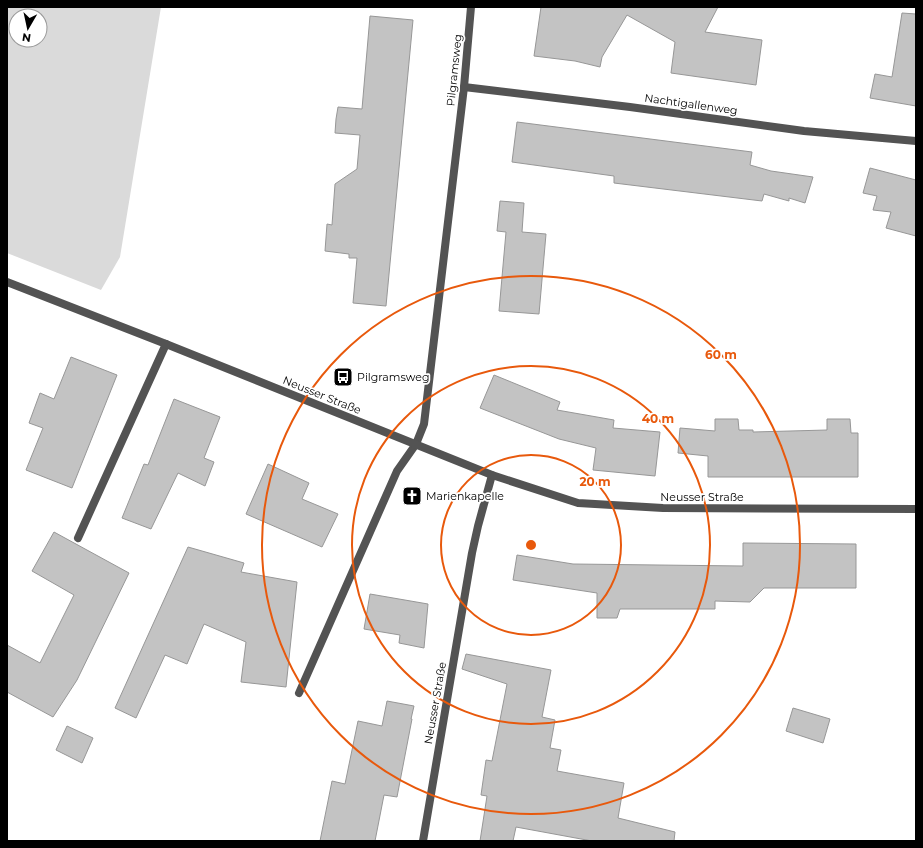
<svg xmlns="http://www.w3.org/2000/svg" width="923" height="848" viewBox="0 0 923 848" font-family="Montserrat,sans-serif">
<style>
.green{fill:#dadada;fill-rule:evenodd}
.building{fill:#c3c3c3;stroke:#979797}
.lines{fill:none;stroke-linecap:round;stroke-linejoin:round}
.service{stroke:#535353;stroke-width:8}
.minor{stroke:#535353;stroke-width:8}
.tertiary{stroke:#535353;stroke-width:8}
.ring{fill:none;stroke:#e8590c;stroke-width:2}
.labels{text-anchor:middle;stroke-width:3.5;stroke-linejoin:round;paint-order:stroke}
.street-label{font-size:11px;fill:#000;stroke:#fff}
.poi-label{font-size:11px;fill:#000;stroke:#fff;text-anchor:start}
.centre{fill:#e8590c;stroke:#fff;stroke-width:2}
.ring-label{font-size:12px;text-anchor:middle;font-weight:bold;fill:#e8590c;stroke:#fff;stroke-width:3.5;stroke-linejoin:round;paint-order:stroke}
</style>
<rect width="100%" height="100%" fill="#fff"/>
<!-- green -->
<path class="green" d="M 7,7 L 161,7 L 120,257 L 101,290 L 7,253 ZM 16,16 L 40,16 L 40,40 L 16,40 Z"/>
<!-- building -->
<g class="building">
<polygon points="541,7 718,7 705,32 762,40 756,85 671,73 675,42 627,15 602,57 600,67 575,61 534,56"/>
<polygon points="902,13 916,14 916,106 870,98 875,74 892,77"/>
<polygon points="370,16 413,20 386,306 353,303 357,258 349,258 349,254 325,251 327,224 332,225 335,184 357,169 360,135 335,133 336,119 338,107 362,109"/>
<polygon points="517,122 752,152 750,165 771,171 813,177 805,203 789,198 789,201 764,194 762,201 614,183 614,176 512,162"/>
<polygon points="870,168 916,180 916,236 886,228 891,212 873,210 877,196 863,193"/>
<polygon points="500,201 524,203 522,232 546,234 539,314 499,311 506,232 497,231"/>
<polygon points="71,357 117,375 72,488 26,470 43,428 29,423 40,393 54,399"/>
<polygon points="494,375 560,402 557,410 614,420 613,428 660,432 655,476 593,470 596,448 559,439 480,408"/>
<polygon points="174,399 220,417 204,458 214,462 205,486 178,473 151,529 122,518 144,464 148,465"/>
<polygon points="715,419 738,419 739,430 753,430 753,432 827,430 827,419 850,419 851,433 858,433 858,477 708,477 708,456 678,453 680,428 715,431"/>
<polygon points="268,464 309,483 302,499 338,514 322,547 246,514"/>
<polygon points="54,532 129,573 77,680 53,717 7,692 7,645 40,663 74,595 32,571"/>
<polygon points="743,543 856,544 856,588 764,588 750,602 715,601 715,609 620,609 617,618 597,618 597,593 513,580 517,555 573,564 743,566"/>
<polygon points="188,547 244,563 241,572 297,582 286,687 241,682 246,642 204,624 187,664 165,655 136,718 115,708"/>
<polygon points="370,594 428,604 424,648 399,643 400,635 364,629"/>
<polygon points="466,654 551,670 542,717 555,720 550,748 561,750 557,771 624,783 618,818 675,832 674,841 592,841 516,827 513,841 480,841 487,796 481,795 486,760 492,761 507,684 462,669"/>
<polygon points="387,701 414,706 411,719 412,719 397,797 384,795 375,841 320,841 332,781 345,784 358,721 382,726"/>
<polygon points="793,708 830,719 823,743 786,731"/>
<polygon points="67,726 93,738 82,763 56,750"/>
</g>
<g class="lines">
<!-- service -->
<polyline class="service" points="299,693 397,471 416,444"/>
<!-- minor -->
<g class="minor">
<polyline points="464,87 630,107 804,131 916,141"/>
<polyline points="416,444 424,424 464,87 471,7"/>
<polyline points="78,538 166,344"/>
<polyline points="423,841 472,553 478,526 492,475"/>
</g>
<!-- tertiary -->
<polyline class="tertiary" points="7,282 166,344 492,475 578,503 663,508 916,509"/>
</g>
<!-- distance rings -->
<g class="ring">
<circle cx="531" cy="545" r="90"/>
<circle cx="531" cy="545" r="179"/>
<circle cx="531" cy="545" r="269"/>
</g>
<!-- icons -->
<defs>
<g id="bus-square" transform="scale(1)"><rect x="-9" y="-9" width="18" height="18" rx="4" fill="#000" stroke="#fff"/><path d="M-5-6H5V4H4V6H2V4H-2V6H-4V4H-5ZM-3.5-4V0h7V-4ZM-3.5 1.2v1.5H-2V1.2ZM2 1.2v1.5H3.5V1.2Z" fill="#fff"/></g>
<g id="church-square" transform="scale(1)"><rect x="-9" y="-9" width="18" height="18" rx="4" fill="#000" stroke="#fff"/><path d="M-1.2-6h2.4v3.5h3.3v2.4h-3.3V6h-2.4V-.1h-3.3v-2.4h3.3Z" fill="#fff"/></g>
</defs>
<g fill-rule="evenodd">
<use href="#bus-square" x="343" y="377"/>
<use href="#church-square" x="412" y="496"/>
</g>
<g class="labels">
<!-- street labels -->
<g class="street-label">
<text transform="translate(454 70) rotate(-84)" y="4">Pilgramsweg</text>
<text transform="translate(691 104) rotate(8)" y="4">Nachtigallenweg</text>
<text transform="translate(322 395) rotate(22)" y="4">Neusser Straße</text>
<text x="702" y="501">Neusser Straße</text>
<text transform="translate(435 703) rotate(-80)" y="4">Neusser Straße</text>
</g>
<!-- poi labels -->
<g class="poi-label">
<text x="357" y="381">Pilgramsweg</text>
<text x="426" y="500">Marienkapelle</text>
</g>
</g>
<circle cx="531" cy="545" r="6" class="centre"/>
<g class="ring-label">
<text x="721" y="359">60 m</text>
<text x="658" y="423">40 m</text>
<text x="595" y="486">20 m</text>
</g>
<!-- border -->
<rect width="923" height="848" fill="none" stroke="#000000" stroke-width="16"/>
<!-- north arrow -->
<g transform="translate(28 28) rotate(189)"><circle r="19" fill="#ffffff" stroke="#999999"/>
<path d="M0-3L7 15L0 10L-7 15Z" fill="#000000"/>
<text y="-6" font-size="11" font-weight="bold" text-anchor="middle" fill="#000000">N</text>
</g>
</svg>
